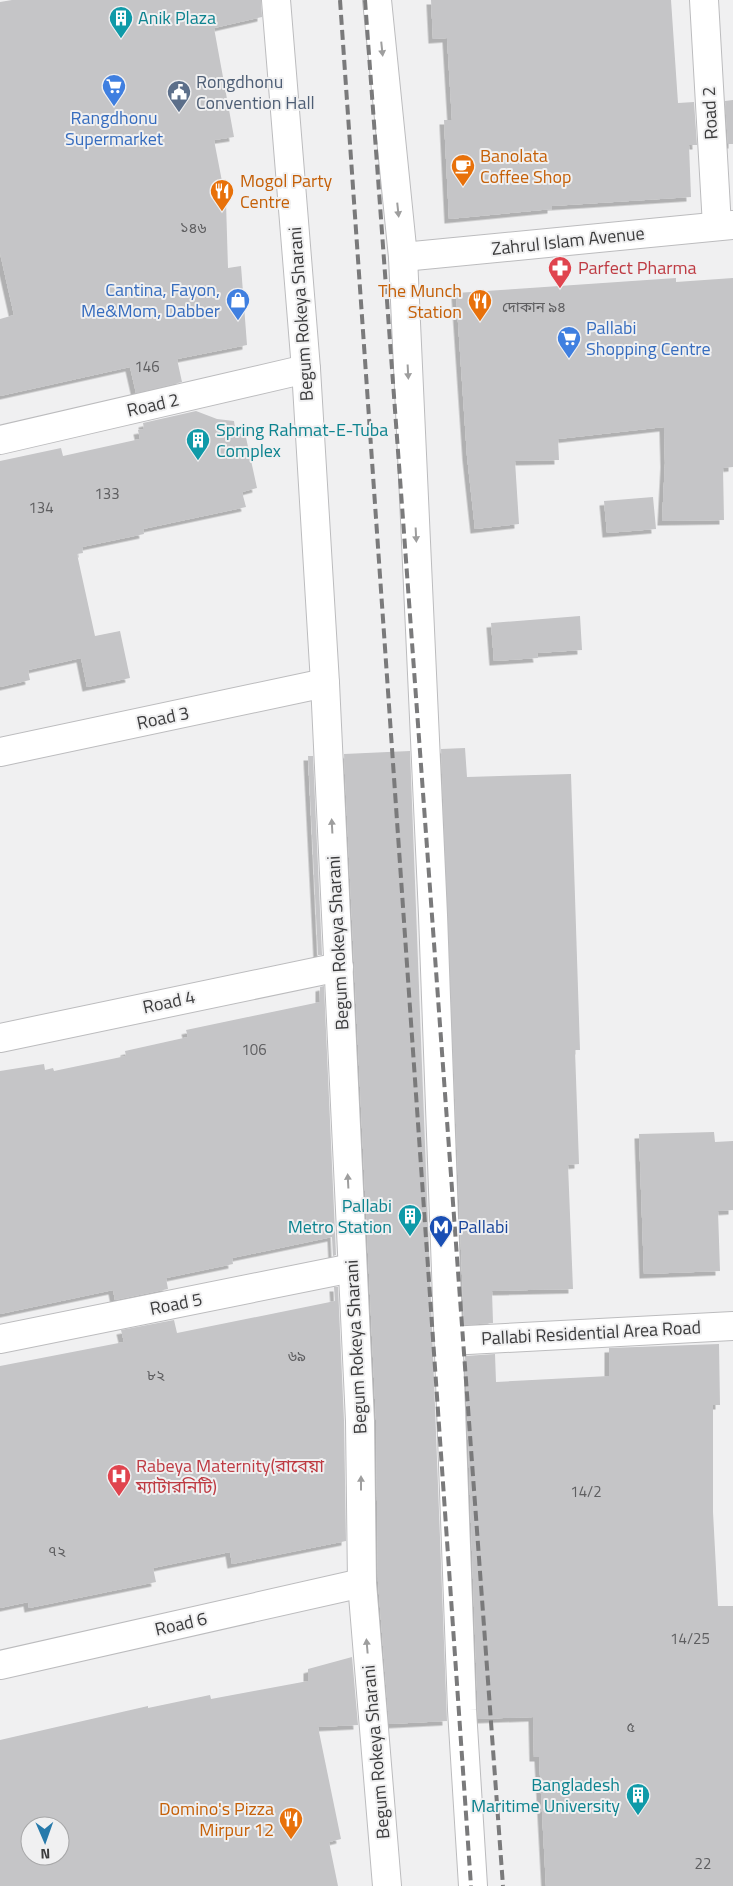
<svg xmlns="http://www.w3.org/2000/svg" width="733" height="1886" viewBox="0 0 733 1886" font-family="'Titillium Web','Noto Sans Bengali',sans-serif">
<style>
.building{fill:#c5c5c7;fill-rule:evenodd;filter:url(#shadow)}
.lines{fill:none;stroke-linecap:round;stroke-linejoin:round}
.minor-casing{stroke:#bcbcbe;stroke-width:30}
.tertiary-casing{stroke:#bcbcbe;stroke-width:30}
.primary-casing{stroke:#bcbcbe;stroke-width:30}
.minor{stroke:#fff;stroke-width:28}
.tertiary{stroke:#fff;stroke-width:28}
.primary{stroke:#fff;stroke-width:28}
.rail{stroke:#7a7a7b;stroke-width:4;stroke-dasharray:10 5;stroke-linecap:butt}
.oneway{fill:#9e9e9e}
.labels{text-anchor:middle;stroke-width:4;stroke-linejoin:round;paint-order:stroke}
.number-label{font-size:15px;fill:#5e5e60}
.culture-label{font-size:18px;fill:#0d838f;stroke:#f0f0f1;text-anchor:start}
.service-label{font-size:18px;fill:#4e5e75;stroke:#f0f0f1;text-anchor:start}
.street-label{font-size:18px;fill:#3c3c3d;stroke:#f0f0f1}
.shop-label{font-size:18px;fill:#366cbe;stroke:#f0f0f1}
.food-label{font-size:18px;fill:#c56008;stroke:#f0f0f1;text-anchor:start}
.health-label{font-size:18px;fill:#be3a42;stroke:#f0f0f1;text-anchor:start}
.transit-label{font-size:18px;fill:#164399;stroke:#f0f0f1;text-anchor:start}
</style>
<defs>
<filter id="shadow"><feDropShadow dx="-4.5" dy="4.5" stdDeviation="0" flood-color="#0004"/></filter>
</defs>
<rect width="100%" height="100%" fill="#f0f0f1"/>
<!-- building -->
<g class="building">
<polygon points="12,0 261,0 262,17 214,28 234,137 214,140 226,202 228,268 241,266 247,345 177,359 182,382 136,393 130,367 0,396 0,319 14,315 0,253 0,2"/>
<polygon points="431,0 671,0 678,103 694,102 697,145 689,145 691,197 552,206 552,209 449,219 444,120 452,120 447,38 433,39"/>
<polygon points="733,100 733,144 728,144 725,101"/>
<polygon points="676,278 676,282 733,278 733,467 723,468 724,520 662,521 665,463 664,427 558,439 559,460 515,461 519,524 475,529 467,456 456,293"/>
<polygon points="196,411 217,419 234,421 236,434 245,433 257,488 242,492 246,507 143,529 144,534 82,547 83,553 77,554 95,636 120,631 130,678 87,687 81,658 28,670 30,680 0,687 0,461 61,448 63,456 140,439 138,430 144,429 143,423"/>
<polygon points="653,497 656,529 607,533 604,501"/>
<polygon points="580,616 582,650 537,653 538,658 494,661 491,623"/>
<polygon points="465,748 467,777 571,774 580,1050 575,1050 579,1164 568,1165 573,1289 492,1291 493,1323 464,1325 441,749"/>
<polygon points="410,751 447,1721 389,1724 378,1582 376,1420 344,754"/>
<polygon points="308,756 313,756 322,955 318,955"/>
<polygon points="324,986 336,1255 333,1256 332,1237 232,1258 233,1264 166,1278 168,1289 115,1300 113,1290 0,1314 0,1071 44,1064 45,1070 53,1068 54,1071 126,1056 125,1051 188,1037 186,1030 320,1002 320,987"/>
<polygon points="714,1132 715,1142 733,1141 733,1210 718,1211 720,1271 644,1274 639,1134"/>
<polygon points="334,1287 338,1287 344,1421 346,1541 232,1564 230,1552 153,1568 156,1582 29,1608 28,1602 0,1608 0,1366 124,1342 121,1330 174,1320 177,1333 335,1301"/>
<polygon points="719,1344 720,1405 713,1405 713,1512 718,1606 733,1606 733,1886 546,1886 539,1757 534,1757 533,1717 478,1719 465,1356 495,1354 496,1382 609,1376 609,1348"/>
<path d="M 352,1657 L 358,1725 L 318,1727 L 341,1839 L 329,1842 L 338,1886 L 0,1886 L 0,1740 L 148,1706 L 148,1708 L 210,1695 L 211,1699 L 308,1681 L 308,1669 ZM 30,1826 L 60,1826 L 60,1856 L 30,1856 Z"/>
</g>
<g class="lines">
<!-- minor casing -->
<g class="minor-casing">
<g id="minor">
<polyline points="704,0 717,226"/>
<polyline points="0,440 306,369"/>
<polyline points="0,752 325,683"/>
<polyline points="0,1038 339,967"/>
<polyline points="0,1339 352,1268"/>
<polyline points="449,1341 733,1326"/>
<polyline points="0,1665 362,1583"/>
</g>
</g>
<!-- tertiary casing -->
<g class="tertiary-casing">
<polyline id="tertiary" points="403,257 733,225"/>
</g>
<!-- primary casing -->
<g class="primary-casing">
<g id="primary">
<polyline points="276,0 306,369 325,683 360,1421 362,1583 387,1886"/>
<polyline points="377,0 403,257 433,915 462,1710 473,1886"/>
</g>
</g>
<!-- minor -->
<use href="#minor" class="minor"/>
<!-- tertiary -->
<use href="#tertiary" class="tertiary"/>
<!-- primary -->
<use href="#primary" class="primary"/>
<!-- rail -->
<g class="rail">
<polyline points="340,0 471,1886"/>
<polyline points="365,0 503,1886"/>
</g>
</g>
<!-- one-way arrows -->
<defs><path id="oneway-solid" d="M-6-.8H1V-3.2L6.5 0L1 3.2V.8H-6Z" transform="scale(1.25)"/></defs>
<g class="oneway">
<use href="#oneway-solid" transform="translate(382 49) rotate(84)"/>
<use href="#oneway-solid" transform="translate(398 210) rotate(84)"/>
<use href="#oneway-solid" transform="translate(408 372) rotate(87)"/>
<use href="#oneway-solid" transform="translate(416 535) rotate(87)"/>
<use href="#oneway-solid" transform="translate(332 826) rotate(-93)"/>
<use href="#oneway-solid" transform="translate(348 1181) rotate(-93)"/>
<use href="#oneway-solid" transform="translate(361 1483) rotate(-90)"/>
<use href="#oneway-solid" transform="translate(367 1646) rotate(-95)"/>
</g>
<!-- icons -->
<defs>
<g id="building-pin" transform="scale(1.25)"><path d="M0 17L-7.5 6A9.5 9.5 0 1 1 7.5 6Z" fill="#0f9aa8" stroke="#f0f0f1"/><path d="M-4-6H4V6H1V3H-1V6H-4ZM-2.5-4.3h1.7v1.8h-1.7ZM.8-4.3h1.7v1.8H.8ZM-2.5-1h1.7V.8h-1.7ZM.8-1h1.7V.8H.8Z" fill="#fff"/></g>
<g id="supermarket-pin" transform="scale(1.25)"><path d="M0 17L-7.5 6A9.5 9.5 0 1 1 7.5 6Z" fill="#3f7fe0" stroke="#f0f0f1"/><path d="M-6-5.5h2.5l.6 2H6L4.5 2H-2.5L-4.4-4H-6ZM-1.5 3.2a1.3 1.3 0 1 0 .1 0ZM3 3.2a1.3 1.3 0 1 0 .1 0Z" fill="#fff"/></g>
<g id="civic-pin" transform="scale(1.25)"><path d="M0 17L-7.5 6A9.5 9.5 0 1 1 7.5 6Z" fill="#5c6f8a" stroke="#f0f0f1"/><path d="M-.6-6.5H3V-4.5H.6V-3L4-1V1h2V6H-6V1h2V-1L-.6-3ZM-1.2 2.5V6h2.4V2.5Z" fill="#fff"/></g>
<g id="cafe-pin" transform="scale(1.25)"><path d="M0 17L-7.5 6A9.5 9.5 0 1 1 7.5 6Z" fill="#e8710a" stroke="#f0f0f1"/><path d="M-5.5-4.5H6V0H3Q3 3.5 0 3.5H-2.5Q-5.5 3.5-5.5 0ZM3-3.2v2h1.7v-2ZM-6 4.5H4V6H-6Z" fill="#fff"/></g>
<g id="restaurant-pin" transform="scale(1.25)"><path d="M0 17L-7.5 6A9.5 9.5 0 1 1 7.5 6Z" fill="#e8710a" stroke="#f0f0f1"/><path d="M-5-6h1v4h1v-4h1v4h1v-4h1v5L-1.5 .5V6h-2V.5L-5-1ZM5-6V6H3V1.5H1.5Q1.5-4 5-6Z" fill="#fff"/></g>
<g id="pharmacy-pin" transform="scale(1.25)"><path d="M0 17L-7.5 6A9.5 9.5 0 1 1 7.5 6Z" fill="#e0444e" stroke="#f0f0f1"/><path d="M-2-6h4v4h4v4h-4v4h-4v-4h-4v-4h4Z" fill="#fff"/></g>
<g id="shop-pin" transform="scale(1.25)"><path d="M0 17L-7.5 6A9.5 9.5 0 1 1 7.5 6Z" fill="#3f7fe0" stroke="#f0f0f1"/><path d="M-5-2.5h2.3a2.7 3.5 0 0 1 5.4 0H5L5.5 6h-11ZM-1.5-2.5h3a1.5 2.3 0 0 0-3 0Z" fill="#fff"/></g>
<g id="metro-pin" transform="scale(1.25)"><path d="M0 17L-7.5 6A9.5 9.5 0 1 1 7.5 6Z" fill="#1a4fb4" stroke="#f0f0f1"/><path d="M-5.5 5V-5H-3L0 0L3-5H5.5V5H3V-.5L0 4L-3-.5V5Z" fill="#fff"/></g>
<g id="hospital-pin" transform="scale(1.25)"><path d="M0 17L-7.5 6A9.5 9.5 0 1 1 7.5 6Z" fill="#e0444e" stroke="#f0f0f1"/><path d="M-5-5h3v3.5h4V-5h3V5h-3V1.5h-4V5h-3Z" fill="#fff"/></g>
</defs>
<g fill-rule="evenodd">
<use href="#building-pin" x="121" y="18"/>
<use href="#supermarket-pin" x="114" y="86"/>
<use href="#civic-pin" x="179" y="92"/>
<use href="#cafe-pin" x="463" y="166"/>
<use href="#restaurant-pin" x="222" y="191"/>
<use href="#pharmacy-pin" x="560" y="268"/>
<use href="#shop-pin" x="238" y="300"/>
<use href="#restaurant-pin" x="480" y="301"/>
<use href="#supermarket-pin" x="569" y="338"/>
<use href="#building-pin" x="198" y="440"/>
<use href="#building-pin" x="410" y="1216"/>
<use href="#metro-pin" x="441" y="1227"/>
<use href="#hospital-pin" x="119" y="1476"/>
<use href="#building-pin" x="638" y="1795"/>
<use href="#restaurant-pin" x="291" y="1819"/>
</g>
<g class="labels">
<!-- number labels -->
<g class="number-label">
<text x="193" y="233">১৪৬</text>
<text x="534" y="312">দোকান ৯৪</text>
<text x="147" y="372">146</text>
<text x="107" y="499">133</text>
<text x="41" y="513">134</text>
<text x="254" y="1055">106</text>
<text x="297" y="1361">৬৯</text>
<text x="156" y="1380">৮২</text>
<text x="586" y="1497">14/2</text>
<text x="57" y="1556">৭২</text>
<text x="690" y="1644">14/25</text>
<text x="631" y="1732">৫</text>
<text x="703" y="1869">22</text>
</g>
<!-- culture labels -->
<g class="culture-label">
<text x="138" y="24">Anik Plaza</text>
<text x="216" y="436">Spring Rahmat-E-Tuba<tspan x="216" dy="21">Complex</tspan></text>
<text x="392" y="1212" text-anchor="end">Pallabi<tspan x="392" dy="21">Metro Station</tspan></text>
<text x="620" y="1791" text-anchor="end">Bangladesh<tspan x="620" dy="21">Maritime University</tspan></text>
</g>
<!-- service labels -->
<g class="service-label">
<text x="196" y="88">Rongdhonu<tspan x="196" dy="21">Convention Hall</tspan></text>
</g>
<!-- street labels -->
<g class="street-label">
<text transform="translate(710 113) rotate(-93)" y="6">Road 2</text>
<text transform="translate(568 241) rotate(-6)" y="6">Zahrul Islam Avenue</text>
<text transform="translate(301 314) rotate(-94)" y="6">Begum Rokeya Sharani</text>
<text transform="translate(153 405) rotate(-13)" y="6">Road 2</text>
<text transform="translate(163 718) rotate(-12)" y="6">Road 3</text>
<text transform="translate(338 943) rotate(-93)" y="6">Begum Rokeya Sharani</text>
<text transform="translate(169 1002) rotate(-12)" y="6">Road 4</text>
<text transform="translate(176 1304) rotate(-11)" y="6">Road 5</text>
<text transform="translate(591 1333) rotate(-3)" y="6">Pallabi Residential Area Road</text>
<text transform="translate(356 1347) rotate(-93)" y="6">Begum Rokeya Sharani</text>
<text transform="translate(181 1624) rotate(-13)" y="6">Road 6</text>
<text transform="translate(376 1752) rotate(-95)" y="6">Begum Rokeya Sharani</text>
</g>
<!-- shop labels -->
<g class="shop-label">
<text x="114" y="124">Rangdhonu<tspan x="114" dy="21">Supermarket</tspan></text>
<text x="220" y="296" text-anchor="end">Cantina, Fayon,<tspan x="220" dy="21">Me&amp;Mom, Dabber</tspan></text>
<text x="586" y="334" text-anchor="start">Pallabi<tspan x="586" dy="21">Shopping Centre</tspan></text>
</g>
<!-- food labels -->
<g class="food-label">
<text x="480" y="162">Banolata<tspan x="480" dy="21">Coffee Shop</tspan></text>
<text x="240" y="187">Mogol Party<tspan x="240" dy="21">Centre</tspan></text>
<text x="462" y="297" text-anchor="end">The Munch<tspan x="462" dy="21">Station</tspan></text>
<text x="274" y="1815" text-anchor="end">Domino's Pizza<tspan x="274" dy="21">Mirpur 12</tspan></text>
</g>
<!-- health labels -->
<g class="health-label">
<text x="578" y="274">Parfect Pharma</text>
<text x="136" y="1472">Rabeya Maternity(রাবেয়া<tspan x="136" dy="21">ম্যাটারনিটি)</tspan></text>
</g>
<!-- transit labels -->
<g class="transit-label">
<text x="458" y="1233">Pallabi</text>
</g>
</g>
<!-- north arrow -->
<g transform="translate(45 1841) rotate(178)"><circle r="24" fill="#f0f0f1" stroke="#a8a8a9"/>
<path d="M0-4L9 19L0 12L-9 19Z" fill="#277aab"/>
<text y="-8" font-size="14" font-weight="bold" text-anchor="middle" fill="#3c3c3d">N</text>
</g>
</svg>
